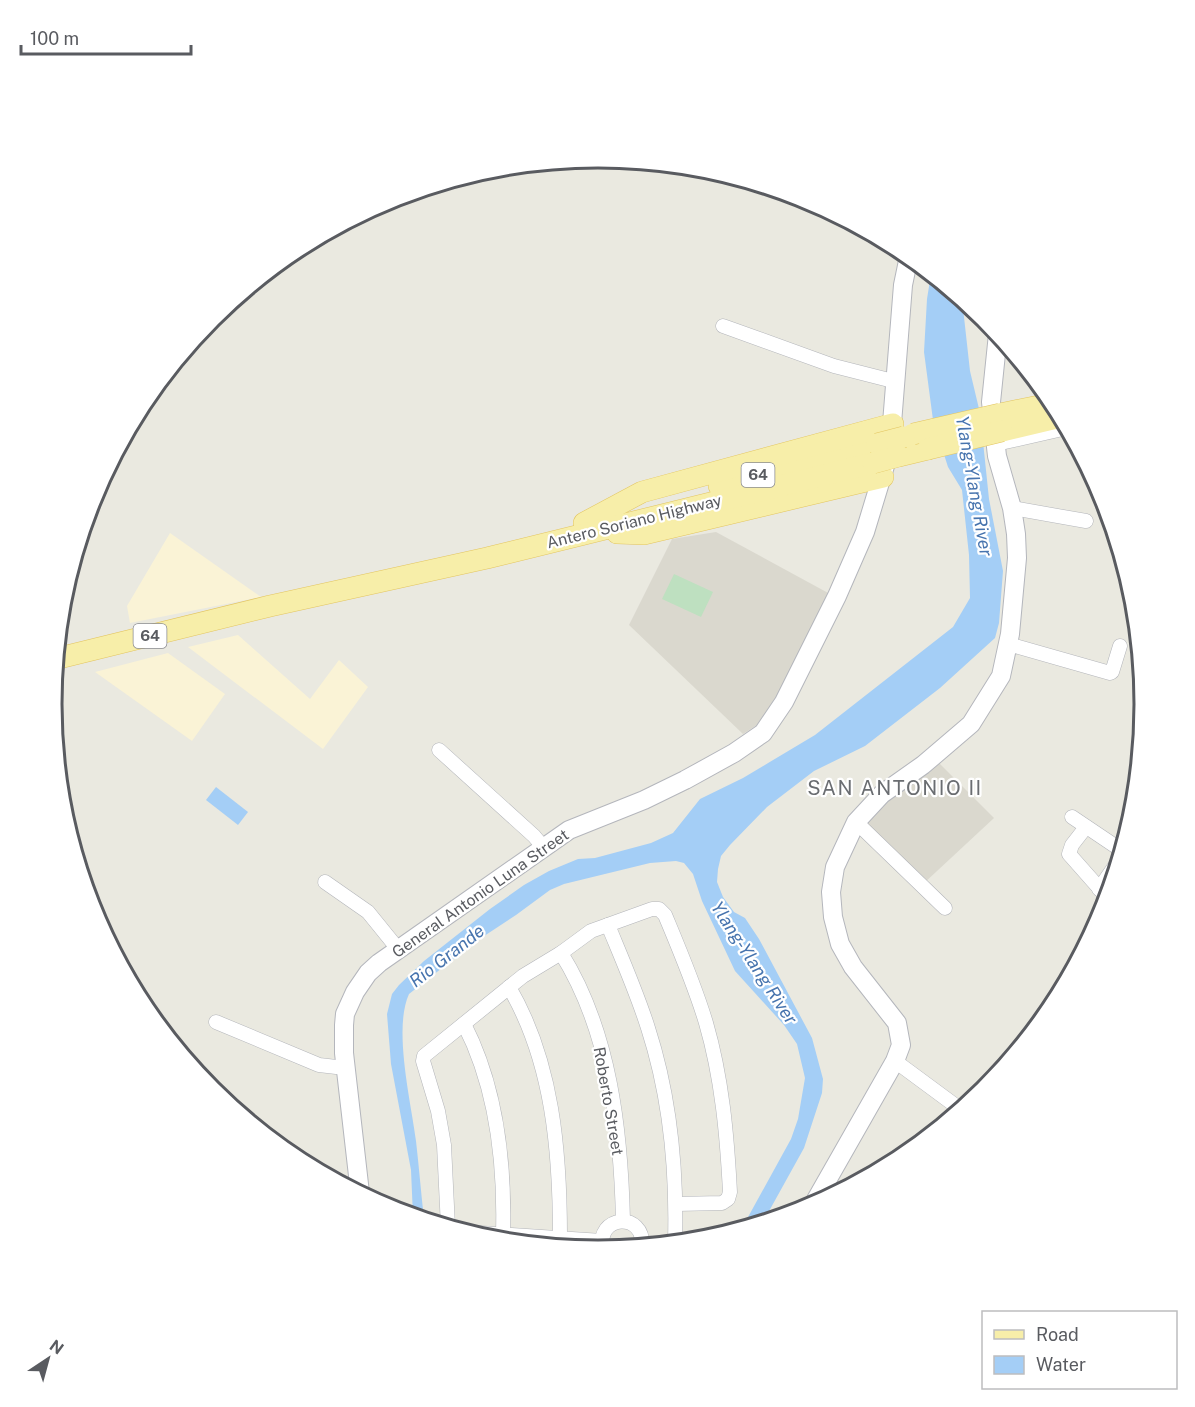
<svg xmlns="http://www.w3.org/2000/svg" width="1195" height="1407" viewBox="0 0 1195 1407" font-family="'Public Sans',sans-serif">
<style>
.commercial{fill:#faf3d6}
.education{fill:#dad8ce}
.green{fill:#bee0c0}
.water{fill:#a4cef6}
.lines{fill:none;stroke-linecap:round;stroke-linejoin:round}
.street-casing{stroke:#b3b5ba;stroke-width:15}
.secondary-casing{stroke:#b4b6bc;stroke-width:20}
.primary-casing{stroke:#e3c560;stroke-width:22}
.street{stroke:#fff;stroke-width:14}
.secondary{stroke:#fff;stroke-width:18}
.primary{stroke:#f7eea9;stroke-width:21}
.primary-bridge-casing{stroke:#e3c560;stroke-width:22;stroke-linecap:butt}
.primary-bridge{stroke:#f7eea9;stroke-width:21}
.labels{text-anchor:middle;stroke-width:4.5;stroke-linejoin:round;paint-order:stroke}
.shield{fill:#fff;stroke:#8b8c90;stroke-width:1.5}
.shield-label{font-size:15px;font-weight:bold;fill:#595b60}
.street-label{font-size:16px;fill:#595b60;stroke:#fff}
.water-label{font-size:18px;font-style:italic;fill:#4774ae;stroke:#fff}
.quarter-label{font-size:20px;letter-spacing:1.5px;fill:#6a6d71;stroke:#fff}
.rim{fill:none;stroke:#595b60;stroke-width:3}
</style>
<rect width="100%" height="100%" fill="#eae9e0"/>
<!-- commercial -->
<g class="commercial">
<polygon points="170,533 261,597 130,623 127,606"/>
<polygon points="238,635 310,699 339,660 368,687 323,749 188,647"/>
<polygon points="168,653 225,694 192,741 95,672"/>
</g>
<!-- education -->
<g class="education">
<polygon points="716,532 830,594 783,688 763,721 743,734 629,625 672,539"/>
<polygon points="937,761 994,818 923,884 860,822"/>
</g>
<!-- green -->
<polygon class="green" points="674,574 713,592 701,617 662,599"/>
<!-- water -->
<g class="water">
<path d="M 931,274 L 962,299 L 970,371 L 980,413 L 989,499 L 1003,571 L 999,623 L 995,638 L 940,688 L 865,746 L 814,771 L 767,807 L 730,845 L 721,856 L 718,869 L 717,882 L 723,897 L 734,912 L 745,918 L 759,939 L 812,1038 L 823,1079 L 822,1093 L 804,1148 L 763,1222 L 742,1228 L 791,1139 L 798,1119 L 805,1078 L 797,1044 L 784,1025 L 735,971 L 702,901 L 693,874 L 684,863 L 676,861 L 650,863 L 564,884 L 550,890 L 516,915 L 475,942 L 409,994 C 393,1029 411,1101 416,1141 C 419,1167 421,1193 424,1219 L 413,1216 L 411,1170 L 391,1064 L 387,1014 L 392,994 L 399,985 L 424,961 L 490,909 L 524,885 L 549,871 L 578,859 L 595,858 L 651,843 L 673,833 L 700,799 L 743,778 L 815,735 L 953,627 L 970,598 L 969,555 L 962,490 L 948,467 L 933,420 L 924,352 L 927,299 Z"/>
<polygon points="216,787 248,812 238,825 206,800"/>
</g>
<g class="lines">
<!-- street casing -->
<g class="street-casing">
<g id="street">
<polyline points="723,326 834,366 897,382"/>
<polyline points="996,444 1067,428"/>
<polyline points="1012,508 1086,521"/>
<polyline points="1008,644 1110,673 1112,672 1120,646"/>
<polyline points="439,750 534,836 544,848"/>
<polyline points="1072,817 1121,850"/>
<polyline points="856,822 945,908"/>
<polyline points="1086,827 1072,845 1069,854 1107,897"/>
<polyline points="325,882 368,912 398,949"/>
<polyline points="1099,889 1117,863"/>
<path d="M 608,925 C 622,959 637,993 648,1028 C 670,1096 677,1171 675,1242"/>
<path d="M 561,953 C 610,1031 621,1130 623,1221"/>
<path d="M 509,987 C 553,1062 560,1152 560,1237"/>
<polyline points="216,1022 319,1065 345,1068"/>
<path d="M 464,1024 C 497,1088 505,1162 503,1234"/>
<polyline points="895,1061 960,1109"/>
<path d="M 448,1227 L 444,1145 L 438,1111 L 423,1061 L 424,1056 L 523,976 L 561,953 L 591,931 L 652,909 L 659,909 L 665,915 C 680,951 695,986 706,1023 C 722,1078 727,1135 730,1192 L 728,1199 L 722,1203 L 676,1204"/>
<polyline points="466,1232 602,1241"/>
<polyline points="643,1243 662,1244"/>
<path d="M 603,1249 C 595,1215 645,1211 642,1246"/>
</g>
</g>
<!-- secondary casing -->
<g class="secondary-casing">
<g id="secondary">
<polyline points="891,436 903,285 909,256"/>
<polyline points="360,1193 344,1053 344,1025 345,1014 355,992 368,973 379,963 569,830 644,800 685,780 734,753 763,733 784,702 837,596 865,532 885,466"/>
<polyline points="813,1205 895,1061 901,1045 897,1023 853,967 840,944 833,917 831,892 835,867 856,822 882,794 923,765 971,724 1001,676 1010,634 1017,558 1016,534 1012,508 997,456 991,402 998,334"/>
</g>
</g>
<!-- primary casing -->
<g class="primary-casing">
<g id="primary">
<polyline points="1000,414 1054,403"/>
<polyline points="1002,431 1061,417"/>
<polyline points="899,456 928,449"/>
<polyline points="719,486 877,444"/>
<polyline points="584,523 642,492 893,424"/>
<polyline points="617,533 644,534 883,477"/>
<polyline points="55,659 270,606 487,558 873,463"/>
</g>
</g>
<!-- street -->
<use href="#street" class="street"/>
<!-- secondary -->
<use href="#secondary" class="secondary"/>
<!-- primary -->
<use href="#primary" class="primary"/>
<!-- primary-bridge casing -->
<g class="primary-bridge-casing">
<g id="primary-bridge">
<polyline points="913,434 1000,414"/>
<polyline points="877,444 904,437"/>
<polyline points="928,449 1002,431"/>
<polyline points="873,463 899,456"/>
</g>
</g>
<!-- primary-bridge -->
<use href="#primary-bridge" class="primary-bridge"/>
</g>
<g class="labels">
<!-- shield labels -->
<g class="shield">
<rect x="741.5" y="463" width="33" height="24" rx="4.5"/>
<rect x="133.5" y="624" width="33" height="24" rx="4.5"/>
</g>
<g class="shield-label">
<text x="758" y="480">64</text>
<text x="150" y="641">64</text>
</g>
<!-- street labels -->
<g class="street-label">
<text transform="translate(634 521) rotate(-14)" y="6">Antero Soriano Highway</text>
<text transform="translate(480 893) rotate(-35)" y="6">General Antonio Luna Street</text>
<text transform="translate(609 1101) rotate(80)" y="6">Roberto Street</text>
</g>
<!-- water labels -->
<g class="water-label">
<text transform="translate(974 486) rotate(80)" y="6">Ylang-Ylang River</text>
<text transform="translate(447 956) rotate(-38)" y="6">Rio Grande</text>
<text transform="translate(754 963) rotate(57)" y="6">Ylang-Ylang River</text>
</g>
<!-- quarter labels -->
<g class="quarter-label">
<text x="895" y="795">SAN ANTONIO II</text>
</g>
</g>
<!-- crop -->
<path d="M0 0H1195V1407H0ZM62 704a536 536 0 1 1 1072 0a536 536 0 1 1-1072 0Z" fill="#fff" fill-rule="evenodd"/>
<path class="rim" d="M62 704a536 536 0 1 1 1072 0a536 536 0 1 1-1072 0Z"/>
<!-- legend -->
<rect x="982" y="1311" width="195" height="78" fill="#ffffff" stroke="#bdbdbf" stroke-width="1.5"/>
<rect x="994" y="1330" width="30" height="9" fill="#f7eea9" stroke="#bdbdbf" stroke-width="1.5"/>
<text x="1036" y="1341" font-size="18" fill="#595b60">Road</text>
<rect x="994" y="1356" width="30" height="18" fill="#a4cef6" stroke="#bdbdbf" stroke-width="1.5"/>
<text x="1036" y="1371" font-size="18" fill="#595b60">Water</text>
<!-- north arrow -->
<g transform="translate(48 1359) rotate(36)" stroke="#ffffff" stroke-width="4.5" paint-order="stroke">
<path d="M0-4.5L10 22L0 15L-10 22Z" fill="#595b60"/>
<text y="-9" font-size="16" font-weight="bold" text-anchor="middle" fill="#595b60">N</text>
</g>
<!-- scale -->
<path d="M21 45v9h170v-9" fill="none" stroke="#595b60" stroke-width="3"/>
<text x="30" y="45" font-size="18" fill="#595b60" stroke="#ffffff" stroke-width="4.5" paint-order="stroke">100 m</text>
</svg>
